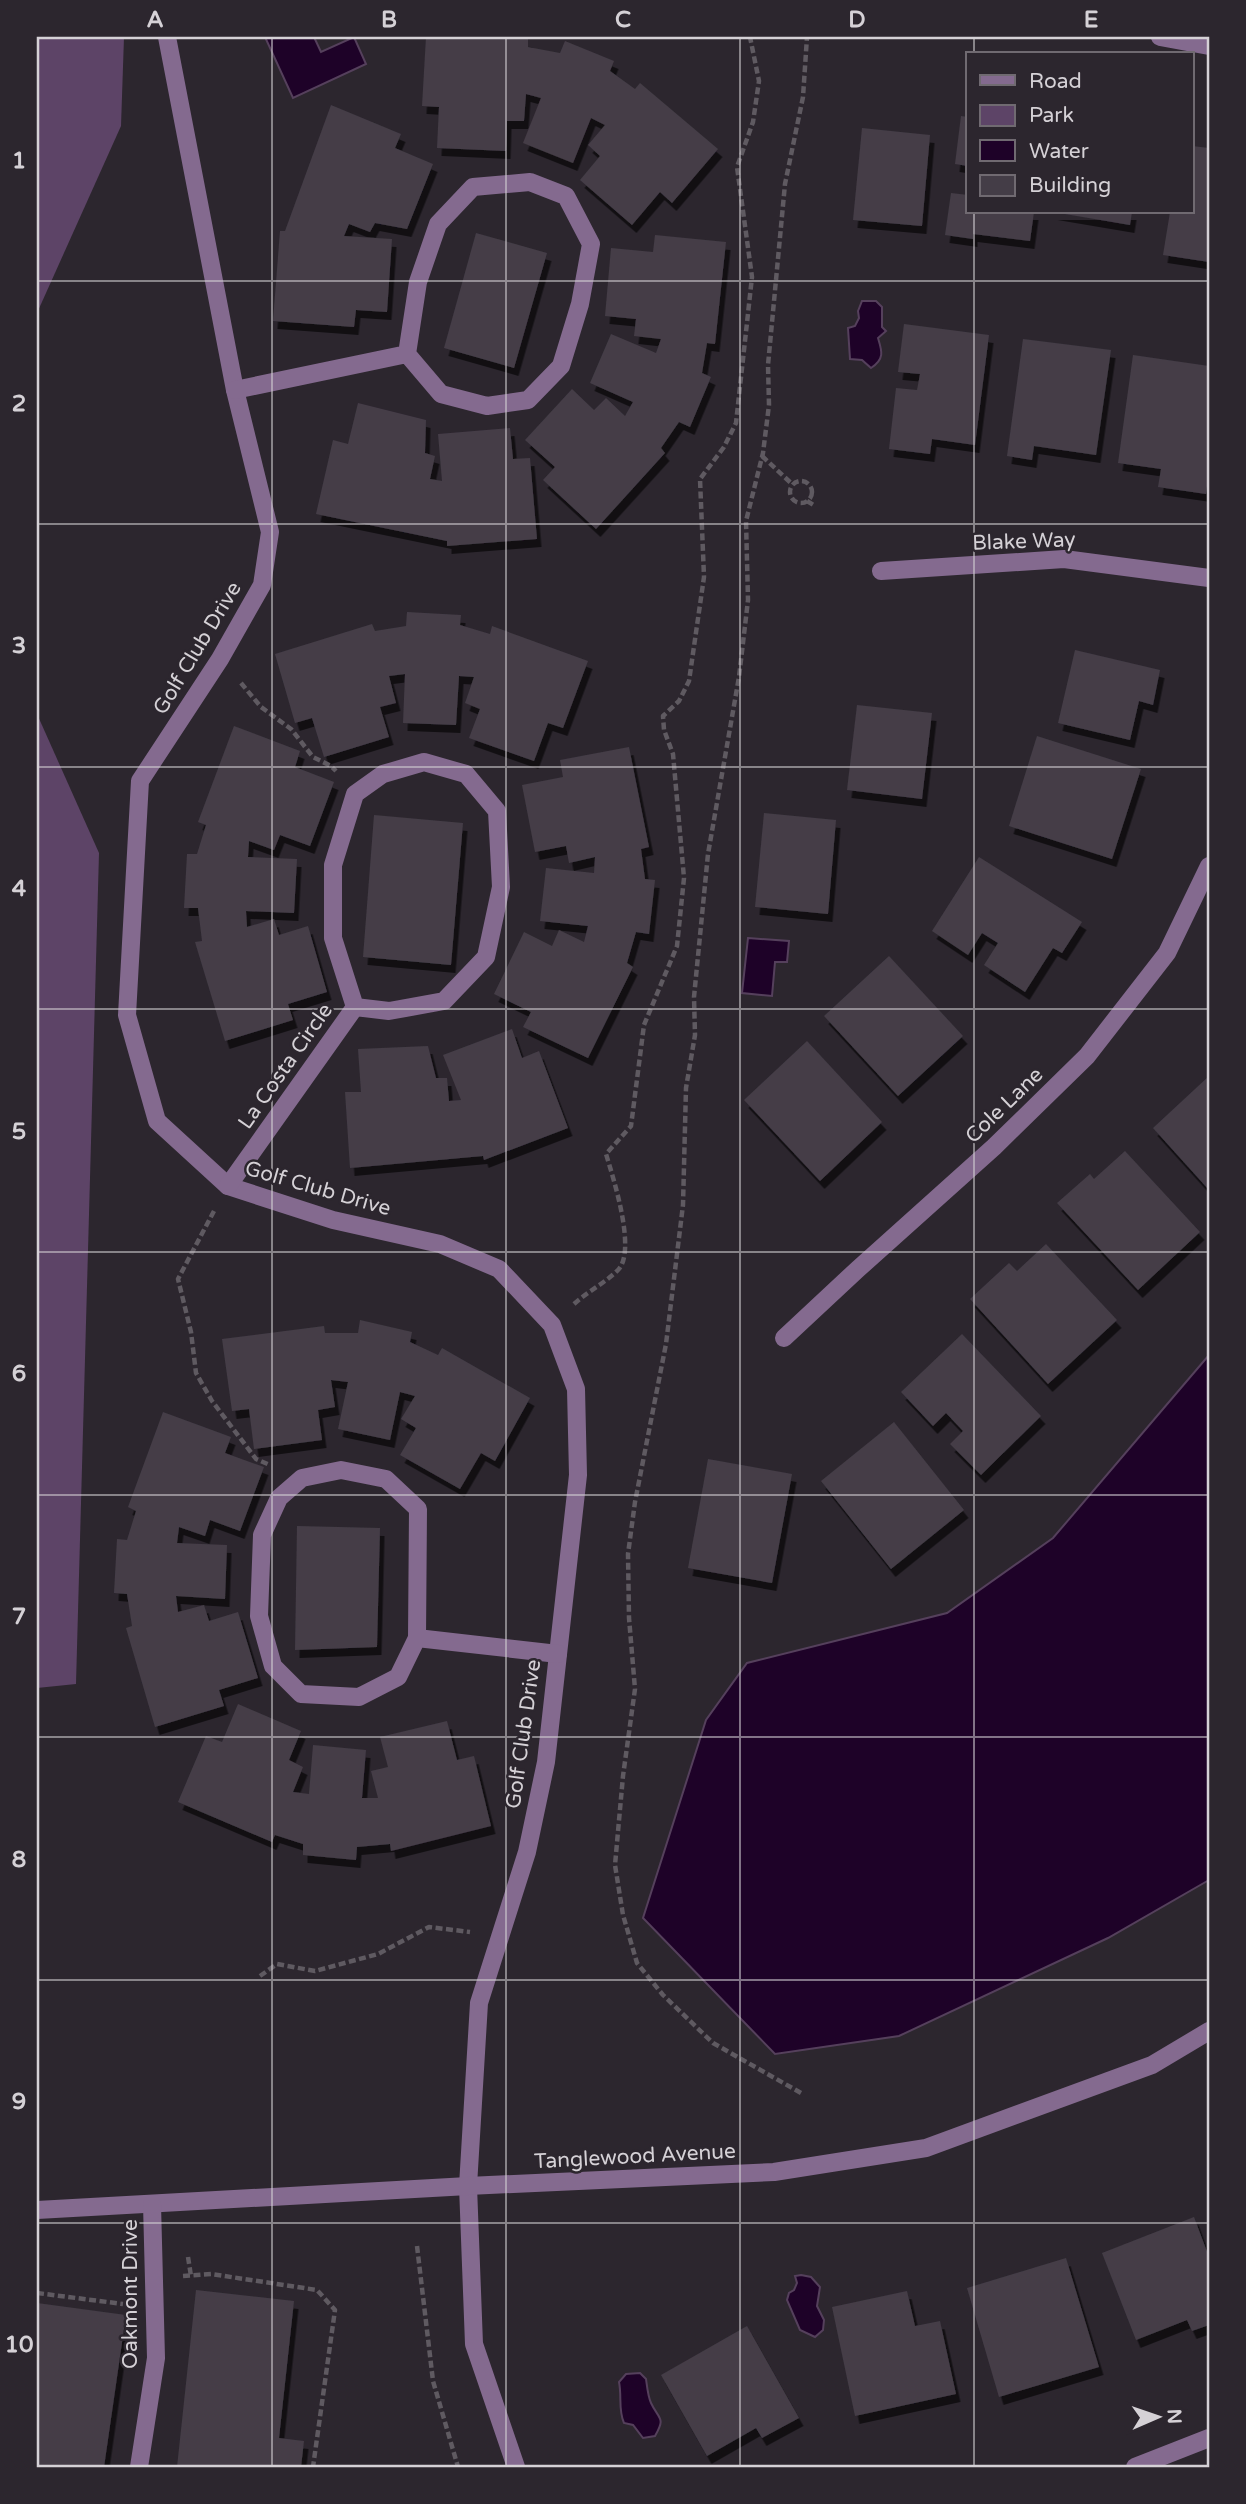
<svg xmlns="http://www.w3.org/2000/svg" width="1246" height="2504" viewBox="0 0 1246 2504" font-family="'Varela Round',sans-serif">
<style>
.green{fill:#5d4467}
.water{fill:#1e0228;stroke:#55405c;stroke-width:2}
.building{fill:#443d47;filter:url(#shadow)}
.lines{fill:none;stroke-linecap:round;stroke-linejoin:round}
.path{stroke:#5f5a61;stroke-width:4.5;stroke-dasharray:7 3.5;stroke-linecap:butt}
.minor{stroke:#846a8f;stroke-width:18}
.grid{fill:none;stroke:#d5d1d6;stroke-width:2;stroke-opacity:0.55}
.labels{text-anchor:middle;stroke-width:5;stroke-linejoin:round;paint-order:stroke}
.street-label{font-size:21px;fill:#d5d1d6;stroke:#2c262e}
.neatline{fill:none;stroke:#d5d1d6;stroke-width:2.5}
.grid-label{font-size:23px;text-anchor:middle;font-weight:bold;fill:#d5d1d6}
</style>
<defs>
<filter id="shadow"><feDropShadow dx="4.5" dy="8" stdDeviation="0" flood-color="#0009"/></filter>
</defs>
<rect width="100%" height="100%" fill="#2c262e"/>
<!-- green -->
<g class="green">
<polygon points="37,37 124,37 121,126 37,313"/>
<polygon points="37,714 99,853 76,1684 37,1688"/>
</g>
<!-- water -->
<g class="water">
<polygon points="265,37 314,37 321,52 354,37 366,64 293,98"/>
<path d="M 862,301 L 876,301 L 882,307 L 882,327 L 886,331 L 878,338 C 882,351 885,359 871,368 L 862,360 L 850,359 L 848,328 L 855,326 L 859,318 L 858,311 Z"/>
<polygon points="748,938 789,941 787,962 775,962 772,996 742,993"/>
<polygon points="1209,1355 1209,1880 1108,1938 899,2036 775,2054 643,1918 706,1720 747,1663 947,1613 1053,1538"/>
<polygon points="801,2275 811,2277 820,2287 817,2306 824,2320 823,2330 815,2337 800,2330 787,2300 789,2293 794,2290 797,2283 795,2276"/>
<path d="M 640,2373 L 646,2379 C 647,2386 648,2397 651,2403 C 659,2420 666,2417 655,2436 L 643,2438 L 633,2425 L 624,2423 C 618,2410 622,2396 619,2382 L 626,2374 Z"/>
</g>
<!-- building -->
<g class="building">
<polygon points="426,37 528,39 528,47 560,53 565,41 614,61 610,71 635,89 640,83 718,149 672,203 660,192 632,225 580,180 600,156 588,145 605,125 591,118 573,163 523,143 541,98 526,94 524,121 507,121 506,151 437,148 439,107 422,106"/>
<polygon points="331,105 401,134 395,148 433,164 407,229 375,223 370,232 349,224 344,236 392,239 387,312 356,310 354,327 273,321 280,231 285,231"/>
<polygon points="961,116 968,117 968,166 955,164"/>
<polygon points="862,128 930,135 922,226 853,220"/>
<polygon points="1192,146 1209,148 1209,262 1163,255 1170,212 1192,212"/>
<polygon points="951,193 968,195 968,212 1034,212 1030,241 973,234 973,239 945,235"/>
<polygon points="1053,212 1132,212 1130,225"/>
<polygon points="476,233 547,253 514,368 444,348"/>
<polygon points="655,235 726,242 715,344 707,343 702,373 711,377 690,427 679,422 661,448 665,453 596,529 543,480 555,467 525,440 572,389 594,410 606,398 625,416 633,402 590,383 611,334 656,353 661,339 634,336 636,319 605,316 611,248 653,252"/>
<polygon points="904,324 989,335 975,445 932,439 930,454 889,449 896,388 917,390 920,374 898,372"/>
<polygon points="1023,339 1111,350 1096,455 1034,446 1032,460 1007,456"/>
<polygon points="1133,355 1209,366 1209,470 1206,494 1158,487 1161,469 1118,463"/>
<polygon points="358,403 426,420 425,453 435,456 430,479 442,481 438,434 510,428 513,459 530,458 537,539 447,546 447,541 316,514 333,440 348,444"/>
<polygon points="407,612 461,615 460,625 490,634 492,626 588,661 563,728 548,723 534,761 469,738 480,709 465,703 474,677 459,676 456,725 403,723 405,674 389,676 396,703 380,707 389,737 324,757 312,718 295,723 275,654 372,624 375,631 406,626"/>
<polygon points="1075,650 1160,670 1153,705 1139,701 1130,740 1058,723"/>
<polygon points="857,705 932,713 922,799 847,790"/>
<polygon points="234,726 300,751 295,767 334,782 310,846 280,835 274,850 249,841 248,857 297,859 294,913 246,911 247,927 274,919 279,935 308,926 327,992 288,1004 293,1020 225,1041 195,942 202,941 198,908 184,908 187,854 197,854 206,825 198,822"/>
<polygon points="1037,736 1141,769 1112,859 1009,826"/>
<polygon points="629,747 649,847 641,849 645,879 655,880 649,934 636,932 627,963 633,967 588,1058 523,1027 531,1012 494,994 524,932 552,946 559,930 584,942 588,926 540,921 546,868 594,873 595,857 569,863 566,846 535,852 522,785 563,777 560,760"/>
<polygon points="764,813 836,820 828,914 755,907"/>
<polygon points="374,815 463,823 451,965 363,957"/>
<polygon points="979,857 1082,922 1062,953 1053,948 1025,992 984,965 998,943 982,933 968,955 932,931"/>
<polygon points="889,956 963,1036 898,1096 824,1016"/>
<polygon points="512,1029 522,1058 539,1051 568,1128 484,1160 483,1156 350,1168 345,1092 361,1092 358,1049 428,1046 436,1078 447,1078 449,1101 461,1100 443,1055"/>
<polygon points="807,1041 882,1122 820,1181 744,1100"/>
<polygon points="1209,1076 1209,1190 1153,1128"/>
<polygon points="1125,1151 1200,1232 1138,1290 1057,1203 1090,1174 1094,1179"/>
<polygon points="1046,1244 1117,1320 1048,1384 970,1299 1009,1263 1017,1271"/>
<polygon points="360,1320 412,1332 410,1342 438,1355 442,1348 530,1398 495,1461 481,1453 460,1489 400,1455 416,1428 401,1419 415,1396 400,1392 390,1440 338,1429 348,1382 331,1380 335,1407 318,1410 322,1440 254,1449 249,1409 232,1411 222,1339 324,1326 325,1333 358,1333"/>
<polygon points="962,1334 1041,1416 981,1475 950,1444 963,1431 946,1413 933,1426 901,1392"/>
<polygon points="163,1412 231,1437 225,1453 264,1467 240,1531 210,1520 205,1536 179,1527 177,1543 227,1545 225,1599 176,1596 178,1612 204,1605 209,1621 238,1612 258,1678 219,1690 224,1706 155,1727 126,1628 132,1626 127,1594 114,1593 117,1539 127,1540 136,1511 128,1507"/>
<polygon points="894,1422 964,1510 891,1569 821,1481"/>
<polygon points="708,1459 792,1474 772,1583 688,1568"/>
<polygon points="297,1526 380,1528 377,1647 295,1650"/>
<polygon points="238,1704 301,1731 289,1760 303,1767 293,1792 309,1794 313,1745 366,1750 362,1798 378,1798 371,1771 388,1767 380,1737 447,1721 457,1760 474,1756 491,1826 391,1851 390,1844 357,1847 356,1860 303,1855 303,1844 275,1835 272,1842 178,1802 206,1736 222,1742"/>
<polygon points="1194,2217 1209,2257 1209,2325 1192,2331 1187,2320 1136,2340 1102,2253"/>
<polygon points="1066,2258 1099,2367 999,2397 967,2288"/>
<polygon points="196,2290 294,2301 279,2438 304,2441 301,2467 177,2467"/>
<polygon points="907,2291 915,2326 940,2321 956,2394 855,2416 832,2307"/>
<polygon points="37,2303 126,2315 104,2467 37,2467"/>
<polygon points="747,2326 799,2418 762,2438 756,2428 707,2456 661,2375"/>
</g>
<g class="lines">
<!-- path -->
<g class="path">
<polyline points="762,456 792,484"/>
<circle cx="801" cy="492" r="11"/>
<polyline points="807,501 815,506"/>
<polyline points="241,683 261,707 291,729 313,757 331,766 336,771"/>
<polyline points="214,1211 178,1279 191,1332 196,1373 212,1401 256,1459 270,1465"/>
<path d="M 574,1304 C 588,1291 605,1283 618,1270 C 637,1251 613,1177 606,1154 L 631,1126 L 644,1025 L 677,946 L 684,878 L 673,754 L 664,730 L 663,716 L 679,701 L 689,681 L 704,577 L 700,479 L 724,447 L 736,423 L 752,277 L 737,167 L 753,122 L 759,81 L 750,37"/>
<polyline points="260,1976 277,1964 315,1971 378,1954 429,1927 470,1932"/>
<polyline points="801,2093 713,2043 663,1995 637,1963 623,1915 615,1865 623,1776 635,1689 629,1618 628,1554 635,1502 666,1344 683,1205 686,1088 695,1035 694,997 708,854 739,677 748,600 746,521 763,453 769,405 768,365 785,184 803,97 807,37"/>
<polyline points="417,2246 433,2381 458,2467"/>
<polyline points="188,2257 191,2276"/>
<polyline points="183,2276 211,2274 317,2290 335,2310 313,2467"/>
<polyline points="37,2293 123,2304"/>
</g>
<!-- minor -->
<g class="minor">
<polyline points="167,37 235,390 270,532 262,585 220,659 140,781 127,1015 157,1121 228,1186 333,1220 440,1244 499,1269 552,1325 576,1389 578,1475 546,1762 527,1852 479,2003 468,2186 474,2344 516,2467"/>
<polyline points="1160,37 1209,46"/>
<polyline points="235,390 407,354 441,394 487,406 528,400 561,366 580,304 591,244 566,196 530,182 473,187 438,224 418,282 407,354"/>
<polyline points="881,571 1064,559 1209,578"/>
<polyline points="228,1186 355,1007 389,1011 444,1001 486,957 501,887 497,811 466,774 424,762 383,774 355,794 333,865 333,938 355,1007"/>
<polyline points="784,1338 858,1269 994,1147 1087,1056 1167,953 1209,866"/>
<polyline points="417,1638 398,1677 359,1697 301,1694 273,1666 259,1616 262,1535 279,1498 302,1478 341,1470 386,1479 418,1509 417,1638 558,1654"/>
<polyline points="37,2210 468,2186 774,2172 926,2148 1152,2065 1209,2031"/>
<polyline points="139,2467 156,2358 152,2204"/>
<polyline points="1135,2467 1209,2438"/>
</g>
</g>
<!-- grid -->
<path class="grid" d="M 272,37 L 272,2467M 506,37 L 506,2467M 740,37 L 740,2467M 974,37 L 974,54M 974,212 L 974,2467M 37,281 L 1209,281M 37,524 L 1209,524M 37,767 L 1209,767M 37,1009 L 1209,1009M 37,1252 L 1209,1252M 37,1495 L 1209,1495M 37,1737 L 1209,1737M 37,1980 L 1209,1980M 37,2223 L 1209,2223"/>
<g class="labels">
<!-- street labels -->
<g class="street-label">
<text transform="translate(1024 541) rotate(-2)" y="7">Blake Way</text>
<text transform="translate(197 648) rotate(-59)" y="7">Golf Club Drive</text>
<text transform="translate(285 1066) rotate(-55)" y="7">La Costa Circle</text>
<text transform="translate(1004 1105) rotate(-44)" y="7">Cole Lane</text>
<text transform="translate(318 1188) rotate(16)" y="7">Golf Club Drive</text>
<text transform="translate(523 1734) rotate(-82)" y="7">Golf Club Drive</text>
<text transform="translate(635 2156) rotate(-3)" y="7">Tanglewood Avenue</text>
<text transform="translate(130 2294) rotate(-90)" y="7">Oakmont Drive</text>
</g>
</g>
<!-- border -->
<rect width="1246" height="2504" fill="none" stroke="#2c262e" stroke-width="77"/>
<!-- legend -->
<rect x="966" y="52" width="228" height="161" fill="#2c262e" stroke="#706a71" stroke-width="2"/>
<rect x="980" y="75" width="35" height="10" fill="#846a8f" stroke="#706a71" stroke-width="2"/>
<text x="1029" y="88" font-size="21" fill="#d5d1d6">Road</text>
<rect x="980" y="105" width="35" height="21" fill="#5d4467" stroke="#706a71" stroke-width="2"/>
<text x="1029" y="122" font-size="21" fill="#d5d1d6">Park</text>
<rect x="980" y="140" width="35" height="21" fill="#1e0228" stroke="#706a71" stroke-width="2"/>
<text x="1029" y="158" font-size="21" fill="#d5d1d6">Water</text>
<rect x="980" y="175" width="35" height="21" fill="#443d47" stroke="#706a71" stroke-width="2"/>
<text x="1029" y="192" font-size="21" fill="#d5d1d6">Building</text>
<!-- north arrow -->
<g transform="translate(1158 2417) rotate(88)" stroke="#2c262e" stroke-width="5" paint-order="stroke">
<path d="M0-5L12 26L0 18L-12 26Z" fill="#d5d1d6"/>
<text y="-10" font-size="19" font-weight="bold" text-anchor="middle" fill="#d5d1d6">N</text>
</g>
<rect x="38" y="38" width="1170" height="2428" class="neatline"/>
<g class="grid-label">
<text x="155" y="27">A</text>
<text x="389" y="27">B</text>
<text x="623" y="27">C</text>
<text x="857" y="27">D</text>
<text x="1091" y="27">E</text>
<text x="19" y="168">1</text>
<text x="19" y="411">2</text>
<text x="19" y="653">3</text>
<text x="19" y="896">4</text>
<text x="19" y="1139">5</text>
<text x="19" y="1381">6</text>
<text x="19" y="1624">7</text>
<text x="19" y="1867">8</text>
<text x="19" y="2109">9</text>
<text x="19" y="2352">10</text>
</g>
</svg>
